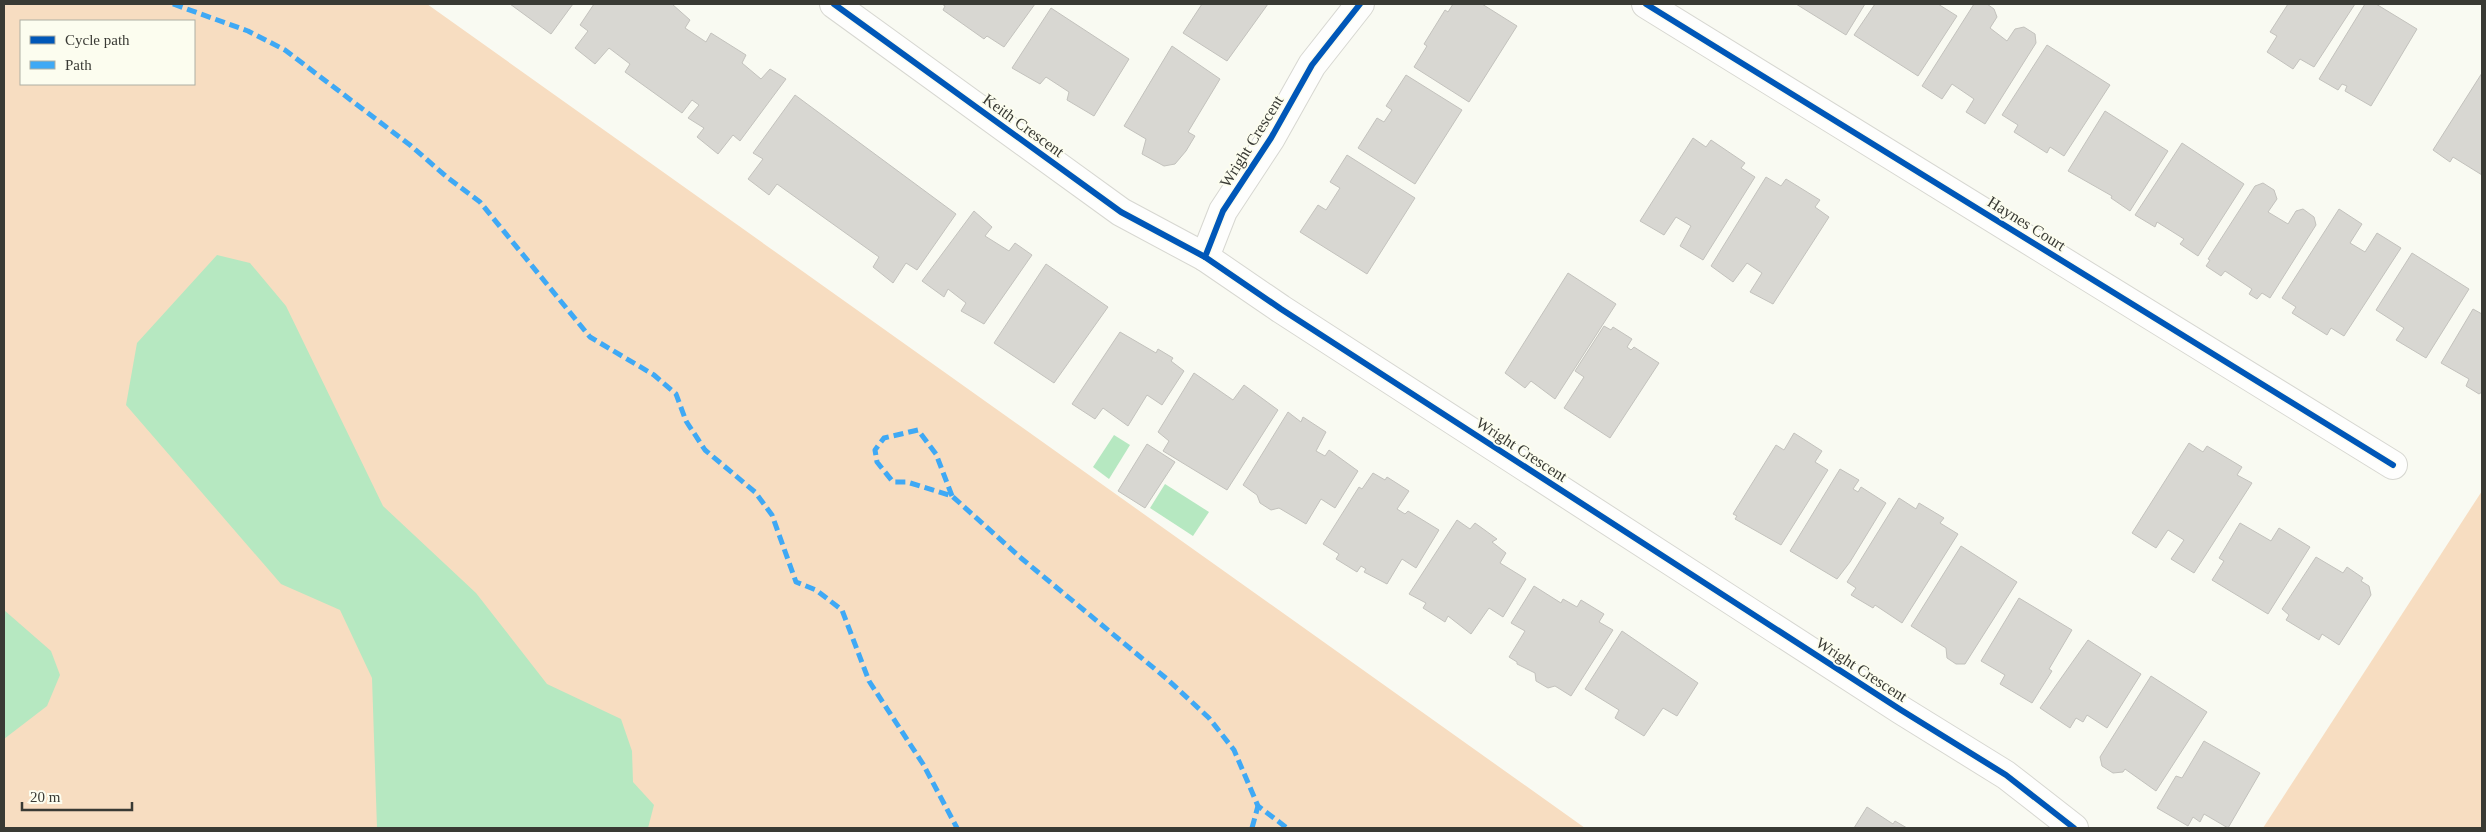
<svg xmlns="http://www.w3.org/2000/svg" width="2486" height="832" viewBox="0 0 2486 832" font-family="Georgia,serif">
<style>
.green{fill:#f7ddc1;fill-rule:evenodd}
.water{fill:#b6e8c1}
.building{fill:#d8d7d2;stroke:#c3c2bd}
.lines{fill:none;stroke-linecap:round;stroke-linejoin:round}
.minor-casing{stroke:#d7d7d1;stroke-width:30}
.minor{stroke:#fefefd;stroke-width:28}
.quiet{stroke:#3fa9f5;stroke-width:5;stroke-dasharray:10 5;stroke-linecap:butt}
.cycleway-casing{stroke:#fcfdef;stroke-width:9}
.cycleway{stroke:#0057b8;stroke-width:6}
.labels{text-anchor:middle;stroke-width:4;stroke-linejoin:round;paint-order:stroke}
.street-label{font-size:16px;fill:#393a34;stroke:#fcfdef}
</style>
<rect width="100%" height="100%" fill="#f9faf2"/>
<!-- green -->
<g class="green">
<path d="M 4,4 L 427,4 L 1585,828 L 4,828 ZM 21,21 L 194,21 L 194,84 L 21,84 Z"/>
<polygon points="2482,491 2482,828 2263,828"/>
</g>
<!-- water -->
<g class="water">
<polygon points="217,255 250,263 286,306 383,506 476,593 547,684 621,719 632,751 633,782 654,805 648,828 377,828 372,678 340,610 281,584 126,405 137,343"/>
<polygon points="1114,435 1130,445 1109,479 1093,467"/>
<polygon points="1165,484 1209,512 1193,536 1150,508"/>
<polygon points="4,610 51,651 60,675 47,706 4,739"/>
</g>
<!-- building -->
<g class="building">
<polygon points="510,4 573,4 551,34"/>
<polygon points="594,4 672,4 690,20 685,28 706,42 711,33 746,55 742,63 761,79 770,69 786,79 740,141 733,135 718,154 697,137 704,128 688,118 699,105 692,100 682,113 625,72 630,64 609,48 595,64 575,48 588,31 580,25"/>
<polygon points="942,4 1035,4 1004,47 987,36 984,39 943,10 945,6"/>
<polygon points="1202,4 1268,4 1227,61 1183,33"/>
<polygon points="1453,4 1482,4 1517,26 1469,102 1414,67 1427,46 1424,44 1445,10 1448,12"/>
<polygon points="1796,4 1865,4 1846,35"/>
<polygon points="1875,4 1938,4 1957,16 1918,76 1854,35"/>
<polygon points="1974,4 1987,4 1994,9 1997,17 1990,28 2007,41 2015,29 2024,27 2035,34 2036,43 1985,124 1966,112 1974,99 1952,84 1942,99 1922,86"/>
<polygon points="2288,4 2355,4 2314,67 2300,59 2293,69 2267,52 2277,36 2270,32"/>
<polygon points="2365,4 2376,4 2417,29 2371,106 2345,91 2347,86 2342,84 2338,90 2319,79"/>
<polygon points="1051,8 1129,59 1094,116 1067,100 1069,92 1046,77 1040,84 1012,68"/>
<polygon points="2047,45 2110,85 2064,156 2050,147 2047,153 2014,132 2018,125 2002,115"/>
<polygon points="1172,46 1220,79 1188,132 1195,136 1186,151 1175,164 1164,166 1142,154 1146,139 1124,126"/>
<polygon points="2482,73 2482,175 2453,157 2450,162 2433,150"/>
<polygon points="1406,75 1462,110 1415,184 1358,148 1377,118 1384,122 1392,110 1386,106"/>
<polygon points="795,95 956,214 917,270 906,263 893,283 873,267 879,257 777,184 769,195 748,179 763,159 753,153"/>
<polygon points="2105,111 2168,151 2130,211 2111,198 2112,196 2068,171"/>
<polygon points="1693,138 1706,147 1711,140 1745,163 1741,168 1755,177 1703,260 1680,246 1691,226 1676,217 1664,235 1640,221"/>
<polygon points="2182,143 2244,184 2198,256 2180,244 2184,239 2157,222 2155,227 2135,215"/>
<polygon points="1347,155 1415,198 1367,274 1300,232 1318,205 1326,210 1340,188 1330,182"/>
<polygon points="1766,177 1781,186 1786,179 1820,200 1815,207 1829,217 1773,304 1750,292 1762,273 1747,263 1733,282 1711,266"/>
<polygon points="2263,183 2274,190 2277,199 2268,212 2288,224 2296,211 2303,209 2314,217 2316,225 2270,298 2262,293 2257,299 2249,294 2252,289 2225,271 2221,276 2206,266 2210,260 2208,259 2255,186"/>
<polygon points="2339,209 2362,224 2350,243 2365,252 2377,233 2401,248 2344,336 2331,328 2327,335 2292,313 2296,307 2282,298"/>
<polygon points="974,211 992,227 985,236 1009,251 1015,243 1032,255 984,324 961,311 966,303 948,289 944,297 922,281"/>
<polygon points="2412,253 2469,289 2426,358 2396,340 2404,328 2376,310"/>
<polygon points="1046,264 1108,307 1054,383 994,343"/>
<polygon points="1568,273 1616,304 1555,399 1531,381 1525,388 1505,373"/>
<polygon points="2473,309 2482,314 2482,392 2479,394 2466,386 2469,379 2441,363"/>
<polygon points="1604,326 1611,330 1613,327 1632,339 1627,347 1631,350 1634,347 1659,363 1610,438 1564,408 1584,377 1575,371"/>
<polygon points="1120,332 1156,353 1158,349 1173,358 1171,361 1184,371 1162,405 1147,395 1128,426 1103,408 1095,419 1072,404"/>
<polygon points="1194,373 1233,400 1244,385 1278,410 1227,490 1163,451 1169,441 1158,432"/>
<polygon points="1288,412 1301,422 1303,417 1326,432 1316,451 1325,456 1329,450 1358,471 1335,508 1321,499 1306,524 1279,508 1271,510 1260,503 1257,495 1243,485"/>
<polygon points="1794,433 1822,451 1815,462 1828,470 1781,545 1735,519 1737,516 1733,514 1776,445 1784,450"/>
<polygon points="2189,443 2203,452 2207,446 2242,467 2237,475 2252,483 2194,573 2171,559 2184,540 2168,530 2156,548 2132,533"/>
<polygon points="1147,444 1175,462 1145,508 1118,491"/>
<polygon points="1840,469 1859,480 1853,489 1858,492 1861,487 1886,503 1850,562 1837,579 1790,551"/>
<polygon points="1373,473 1385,480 1387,477 1409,491 1397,509 1405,514 1408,511 1439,530 1416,568 1402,559 1387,584 1364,572 1366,569 1361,566 1357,572 1336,559 1339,554 1323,544 1359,487 1362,489"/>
<polygon points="1899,498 1916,509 1919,503 1944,518 1940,523 1958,534 1902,623 1875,605 1873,608 1851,595 1856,588 1847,582"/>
<polygon points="1457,520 1470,529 1475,523 1497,539 1492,542 1506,553 1500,563 1526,579 1503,617 1489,608 1471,634 1448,616 1445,622 1423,608 1426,603 1409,594"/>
<polygon points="2240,523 2271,541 2279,528 2310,547 2268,614 2212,580 2224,561 2219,558"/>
<polygon points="1961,546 2017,582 1965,664 1956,664 1947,658 1946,648 1911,626"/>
<polygon points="2316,557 2343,573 2347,567 2363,578 2361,581 2369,586 2371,595 2339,645 2322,634 2319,640 2286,620 2289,615 2282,609"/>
<polygon points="1534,586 1561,603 1563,599 1577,607 1581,600 1604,614 1599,622 1613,630 1571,696 1555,686 1548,688 1536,681 1535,673 1517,664 1517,662 1509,657 1525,631 1511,623"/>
<polygon points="2019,598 2072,630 2049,669 2052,671 2032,703 2000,684 2005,675 1981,661"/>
<polygon points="1622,631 1698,683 1677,716 1663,708 1644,736 1615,718 1619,710 1585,689"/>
<polygon points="2088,640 2141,674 2107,728 2087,715 2083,722 2076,718 2070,728 2040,708"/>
<polygon points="2151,676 2207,712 2156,791 2125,769 2123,772 2113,773 2102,766 2100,757"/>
<polygon points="2204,741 2260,773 2228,828 2204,814 2200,822 2193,817 2188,826 2157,808 2176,776 2182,778"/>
<polygon points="1867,807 1893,824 1895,821 1907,828 1854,828"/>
</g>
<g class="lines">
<!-- minor casing -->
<g class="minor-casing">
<g id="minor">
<polyline points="834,4 1121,212 1205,257"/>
<polyline points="1360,4 1312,65 1271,138 1223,211 1205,257 1281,309 1901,710 2006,775 2074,828"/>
<polyline points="1646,4 2393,465"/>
</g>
</g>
<!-- minor -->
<use href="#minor" class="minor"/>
<!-- quiet -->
<g class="quiet">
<polyline points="173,4 248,31 285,50 410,145 448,178 480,202 590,337 654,375 676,394 686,421 705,450 755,492 772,515 796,582 816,590 842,610 869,681 923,764 957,828"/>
<polyline points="952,496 936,454 918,430 884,438 875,450 877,462 893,482 907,482 952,496 1021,558 1167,679 1209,718 1234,750 1258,806 1287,828"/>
<polyline points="1252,828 1258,806"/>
</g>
<!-- cycleway casing -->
<g class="cycleway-casing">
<g id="cycleway">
<polyline points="834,4 1121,212 1205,257"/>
<polyline points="1360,4 1312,65 1271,138 1223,211 1205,257 1281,309 1901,710 2006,775 2074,828"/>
<polyline points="1646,4 2393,465"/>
</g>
</g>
<!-- cycleway -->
<use href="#cycleway" class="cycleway"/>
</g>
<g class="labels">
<!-- street labels -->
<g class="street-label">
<text transform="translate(1024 125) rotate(36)" y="6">Keith Crescent</text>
<text transform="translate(1251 141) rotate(-58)" y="6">Wright Crescent</text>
<text transform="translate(2027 223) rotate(32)" y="6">Haynes Court</text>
<text transform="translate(1522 449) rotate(33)" y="6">Wright Crescent</text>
<text transform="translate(1862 669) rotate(33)" y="6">Wright Crescent</text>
</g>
</g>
<!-- border -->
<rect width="2486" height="832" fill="none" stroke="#393a34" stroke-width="10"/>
<!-- legend -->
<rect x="20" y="20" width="175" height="65" fill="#fcfdef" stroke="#aeafa4"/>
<rect x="30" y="36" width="25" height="8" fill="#0057b8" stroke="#aeafa4"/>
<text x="65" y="45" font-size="15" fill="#393a34">Cycle path</text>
<rect x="30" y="61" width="25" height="8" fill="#3fa9f5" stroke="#aeafa4"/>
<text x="65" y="70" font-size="15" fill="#393a34">Path</text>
<!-- scale -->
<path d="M22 802v8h110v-8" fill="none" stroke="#393a34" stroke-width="2.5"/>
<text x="30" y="802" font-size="15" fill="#393a34" stroke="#fcfdef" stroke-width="4" paint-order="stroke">20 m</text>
</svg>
